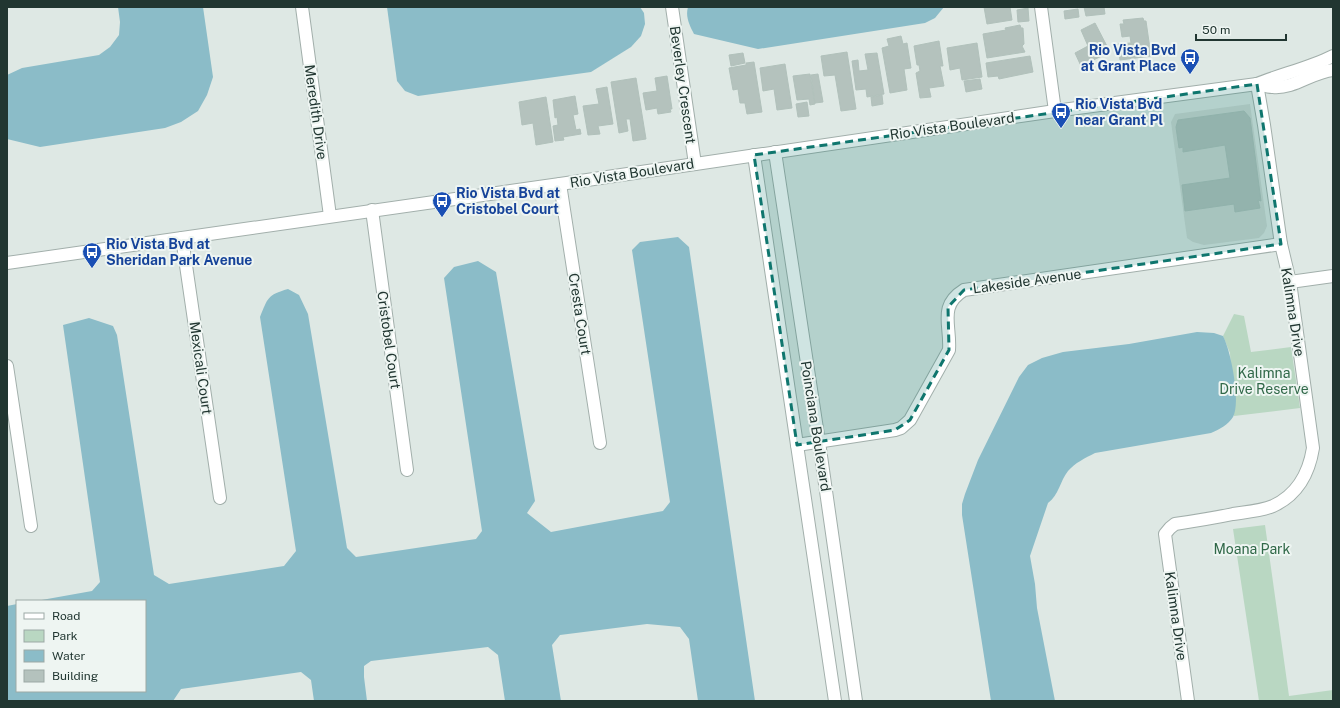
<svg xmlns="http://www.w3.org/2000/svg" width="1340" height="708" viewBox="0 0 1340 708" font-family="'Public Sans',sans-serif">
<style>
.built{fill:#cdd7d3}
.green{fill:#b9d7c2}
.water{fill:#8bbcc8}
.building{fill:#b4c2bd;stroke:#b1c1bb}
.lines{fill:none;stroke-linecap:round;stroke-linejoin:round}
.minor-casing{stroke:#a2afab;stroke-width:14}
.minor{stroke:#fff;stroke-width:12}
.marked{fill:#0f766e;fill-opacity:0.2;stroke:#0f766e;stroke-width:3;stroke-dasharray:8 5;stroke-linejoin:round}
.labels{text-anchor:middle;stroke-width:4;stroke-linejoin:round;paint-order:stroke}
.transit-label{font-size:14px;font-weight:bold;fill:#164399;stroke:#eef5f2;text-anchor:start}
.street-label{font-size:14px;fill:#213631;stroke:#eef5f2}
.park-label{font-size:14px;fill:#306848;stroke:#eef5f2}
</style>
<rect width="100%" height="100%" fill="#dee8e4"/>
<!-- built -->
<polygon class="built" points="1250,104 1267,226 1264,233 1259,238 1204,245 1193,242 1187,238 1171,122 1175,114"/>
<!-- green -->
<g class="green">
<polygon points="1234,314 1244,316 1251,352 1291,347 1300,408 1234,416 1230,353 1223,336"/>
<polygon points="1265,525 1289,696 1333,690 1333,701 1259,701 1233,529"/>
</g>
<!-- water -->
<g class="water">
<polygon points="118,7 203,7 213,77 207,95 198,111 181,122 165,128 40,147 7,139 7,75 22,68 99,55 110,47 119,35 120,22"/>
<polygon points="387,7 640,7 644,13 645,24 641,36 631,47 591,72 418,96 405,91 397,81"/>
<path d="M 688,7 L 944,7 L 935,18 L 925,23 L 758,49 L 694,34 C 690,26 685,17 688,7 Z"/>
<path d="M 678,237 L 689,247 L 755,701 L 698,701 L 689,639 L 680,627 L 647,624 L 560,635 L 552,645 L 561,701 L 505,701 L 498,655 L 488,647 L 371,661 L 364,666 L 364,677 L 367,701 L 314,701 L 311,680 L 301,672 L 181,689 L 173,701 L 103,700 L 7,701 L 7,606 L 17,604 L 17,691 L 145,691 L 145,601 L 36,601 L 92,591 L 100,582 L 63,325 L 89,318 L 113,326 L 117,335 L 154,575 L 169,584 L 284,566 L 296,551 L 260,317 C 268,298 267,295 288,289 L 299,295 L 308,314 L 347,548 L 356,557 L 476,539 L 482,531 L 444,278 L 454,267 L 478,261 L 496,272 L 535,501 L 527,513 L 551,532 L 663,511 L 670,502 L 632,250 L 640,242 Z"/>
<path d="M 1197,332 L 1214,333 L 1223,336 C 1231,351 1241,402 1233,417 C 1228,425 1220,429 1211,433 L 1095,453 C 1085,458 1075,463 1068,471 C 1060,481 1059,495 1048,503 L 1030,556 L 1035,584 L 1037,608 L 1055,701 L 991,701 L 962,515 L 962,504 L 965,494 L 978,460 L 1019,377 L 1028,365 L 1042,358 L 1063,352 L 1129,344 Z"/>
</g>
<!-- building -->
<g class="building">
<polygon points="984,7 1010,7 1012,20 987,24"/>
<polygon points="1084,7 1104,7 1105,14 1086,16"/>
<polygon points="1028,8 1029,21 1018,22 1017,10"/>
<polygon points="1078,9 1079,17 1065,19 1064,11"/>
<polygon points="1143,18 1144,21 1146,21 1151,56 1120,60 1118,44 1131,43 1130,36 1122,37 1120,24 1124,24 1123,20"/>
<polygon points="1095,23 1110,52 1081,66 1075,53 1088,46 1081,30"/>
<polygon points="1020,25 1021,28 1023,28 1024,44 1022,46 1025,52 987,58 983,34 1006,30 1005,28"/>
<polygon points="901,36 903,44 907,43 911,68 904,69 907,90 890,93 882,48 889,46 887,39"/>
<polygon points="939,41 943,66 940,66 944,86 929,88 931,97 920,98 916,73 920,71 919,65 917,65 914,46"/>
<polygon points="977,43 982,77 962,80 960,68 950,70 947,48"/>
<polygon points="847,52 856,109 841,111 835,75 824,76 821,56"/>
<polygon points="743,53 745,63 731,66 729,55"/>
<polygon points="877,53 884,94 867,97 866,89 856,90 852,61 858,60 859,71 868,70 865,54"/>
<polygon points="1030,56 1033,72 999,79 998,76 988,77 986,63"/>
<polygon points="754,62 762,112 747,114 745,103 740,103 738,89 733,90 729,68 746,65 746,63"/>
<polygon points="785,64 792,108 777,110 774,89 763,91 760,68"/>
<polygon points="810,74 815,104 810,105 809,99 797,100 793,76"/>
<polygon points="818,74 823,102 815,103 811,75"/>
<polygon points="667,76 672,109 670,109 671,112 658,114 657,108 646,110 643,93 657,91 655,78"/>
<polygon points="636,78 646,139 633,141 630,119 626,119 628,131 619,133 611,82"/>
<polygon points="980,79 982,89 966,92 964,81"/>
<polygon points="607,87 613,124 598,126 600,134 588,135 583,106 599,104 596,89"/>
<polygon points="882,95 883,104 872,106 871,97"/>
<polygon points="575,96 578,114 573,115 576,130 580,129 581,134 563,137 564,140 555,141 553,126 558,125 557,117 555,118 553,100"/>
<polygon points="546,97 553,142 536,145 533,123 522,125 519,102"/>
<polygon points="807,102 809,116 798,117 796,104"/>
<polygon points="1244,111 1250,118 1261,201 1258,200 1260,208 1235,212 1234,204 1185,211 1182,185 1230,178 1225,145 1183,152 1183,147 1179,148 1176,127 1178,120"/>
</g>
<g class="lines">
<!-- minor casing -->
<g class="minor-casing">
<g id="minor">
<polyline points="302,7 330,216"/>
<polyline points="672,7 695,164"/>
<polyline points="1041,7 1055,111"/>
<path d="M 1257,84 C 1262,85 1268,87 1273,87 C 1294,89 1312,72 1333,70"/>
<polyline points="775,152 819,442 856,701"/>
<polyline points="754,155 835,701"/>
<polyline points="560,184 600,443"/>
<polyline points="372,210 407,470"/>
<polyline points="182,238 220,498"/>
<path d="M 7,263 L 560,184 L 1055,111 L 1257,84 C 1282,74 1309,68 1333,56"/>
<polyline points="1290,282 1333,276"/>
<polyline points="7,366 31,526"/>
<path d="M 797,445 L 895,430 L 901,428 L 910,420 L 949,350 C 951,325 938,306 964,290 L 1281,244"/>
<path d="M 1188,701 L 1165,534 L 1170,528 L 1175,524 C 1195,521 1214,518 1233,514 C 1246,512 1261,511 1273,506 C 1297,495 1309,473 1313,448 L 1290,282 L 1281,244 L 1264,125 L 1257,84"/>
</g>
</g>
<!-- minor -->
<use href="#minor" class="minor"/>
</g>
<!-- marked area -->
<path class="marked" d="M 1257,84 L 1281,244 L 964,290 L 948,307 L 949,350 L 910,420 L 895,430 L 797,445 L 754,155 Z"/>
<!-- icons -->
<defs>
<g id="bus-pin" transform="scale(1)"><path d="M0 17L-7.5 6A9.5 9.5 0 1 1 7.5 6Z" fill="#1a4fb4" stroke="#eef5f2"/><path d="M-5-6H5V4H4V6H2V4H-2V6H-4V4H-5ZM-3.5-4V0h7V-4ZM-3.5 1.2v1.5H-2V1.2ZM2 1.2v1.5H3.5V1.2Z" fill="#fff"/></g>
</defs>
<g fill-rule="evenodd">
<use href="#bus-pin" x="1190" y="58"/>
<use href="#bus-pin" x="1061" y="112"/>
<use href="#bus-pin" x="442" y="201"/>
<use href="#bus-pin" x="92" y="252"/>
</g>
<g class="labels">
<!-- transit labels -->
<g class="transit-label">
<text x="1176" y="55" text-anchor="end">Rio Vista Bvd<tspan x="1176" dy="16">at Grant Place</tspan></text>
<text x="1075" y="109">Rio Vista Bvd<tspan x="1075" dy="16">near Grant Pl</tspan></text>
<text x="456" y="198">Rio Vista Bvd at<tspan x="456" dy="16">Cristobel Court</tspan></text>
<text x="106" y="249">Rio Vista Bvd at<tspan x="106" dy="16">Sheridan Park Avenue</tspan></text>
</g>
<!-- street labels -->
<g class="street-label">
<text transform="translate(683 85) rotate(82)" y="5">Beverley Crescent</text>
<text transform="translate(316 112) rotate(82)" y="5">Meredith Drive</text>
<text transform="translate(952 126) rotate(-8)" y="5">Rio Vista Boulevard</text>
<text transform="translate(632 173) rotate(-9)" y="5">Rio Vista Boulevard</text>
<text transform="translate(1027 281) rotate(-8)" y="5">Lakeside Avenue</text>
<text transform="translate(1293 312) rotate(81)" y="5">Kalimna Drive</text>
<text transform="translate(580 314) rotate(81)" y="5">Cresta Court</text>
<text transform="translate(389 340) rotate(82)" y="5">Cristobel Court</text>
<text transform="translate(201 368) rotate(82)" y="5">Mexicali Court</text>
<text transform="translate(816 426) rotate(81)" y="5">Poinciana Boulevard</text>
<text transform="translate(1176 616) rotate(82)" y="5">Kalimna Drive</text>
</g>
<!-- park labels -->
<g class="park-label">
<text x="1264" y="378">Kalimna<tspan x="1264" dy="16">Drive Reserve</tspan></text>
<text x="1252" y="554">Moana Park</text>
</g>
</g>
<!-- border -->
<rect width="1340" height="708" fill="none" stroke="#213631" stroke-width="16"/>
<!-- legend -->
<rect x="16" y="600" width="130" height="92" fill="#eef5f2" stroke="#9ca9a5"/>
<rect x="24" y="613" width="20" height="6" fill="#ffffff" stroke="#9ca9a5"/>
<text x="52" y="620" font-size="12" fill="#213631">Road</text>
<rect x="24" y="630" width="20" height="12" fill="#b9d7c2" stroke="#9ca9a5"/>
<text x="52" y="640" font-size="12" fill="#213631">Park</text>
<rect x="24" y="650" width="20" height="12" fill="#8bbcc8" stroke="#9ca9a5"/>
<text x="52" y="660" font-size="12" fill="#213631">Water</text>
<rect x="24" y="670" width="20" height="12" fill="#b4c2bd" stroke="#9ca9a5"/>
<text x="52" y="680" font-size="12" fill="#213631">Building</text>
<!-- scale -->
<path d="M1196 34v6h90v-6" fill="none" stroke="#213631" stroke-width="2"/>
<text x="1202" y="34" font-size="12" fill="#213631" stroke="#eef5f2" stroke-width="3" paint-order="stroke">50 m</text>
</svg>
